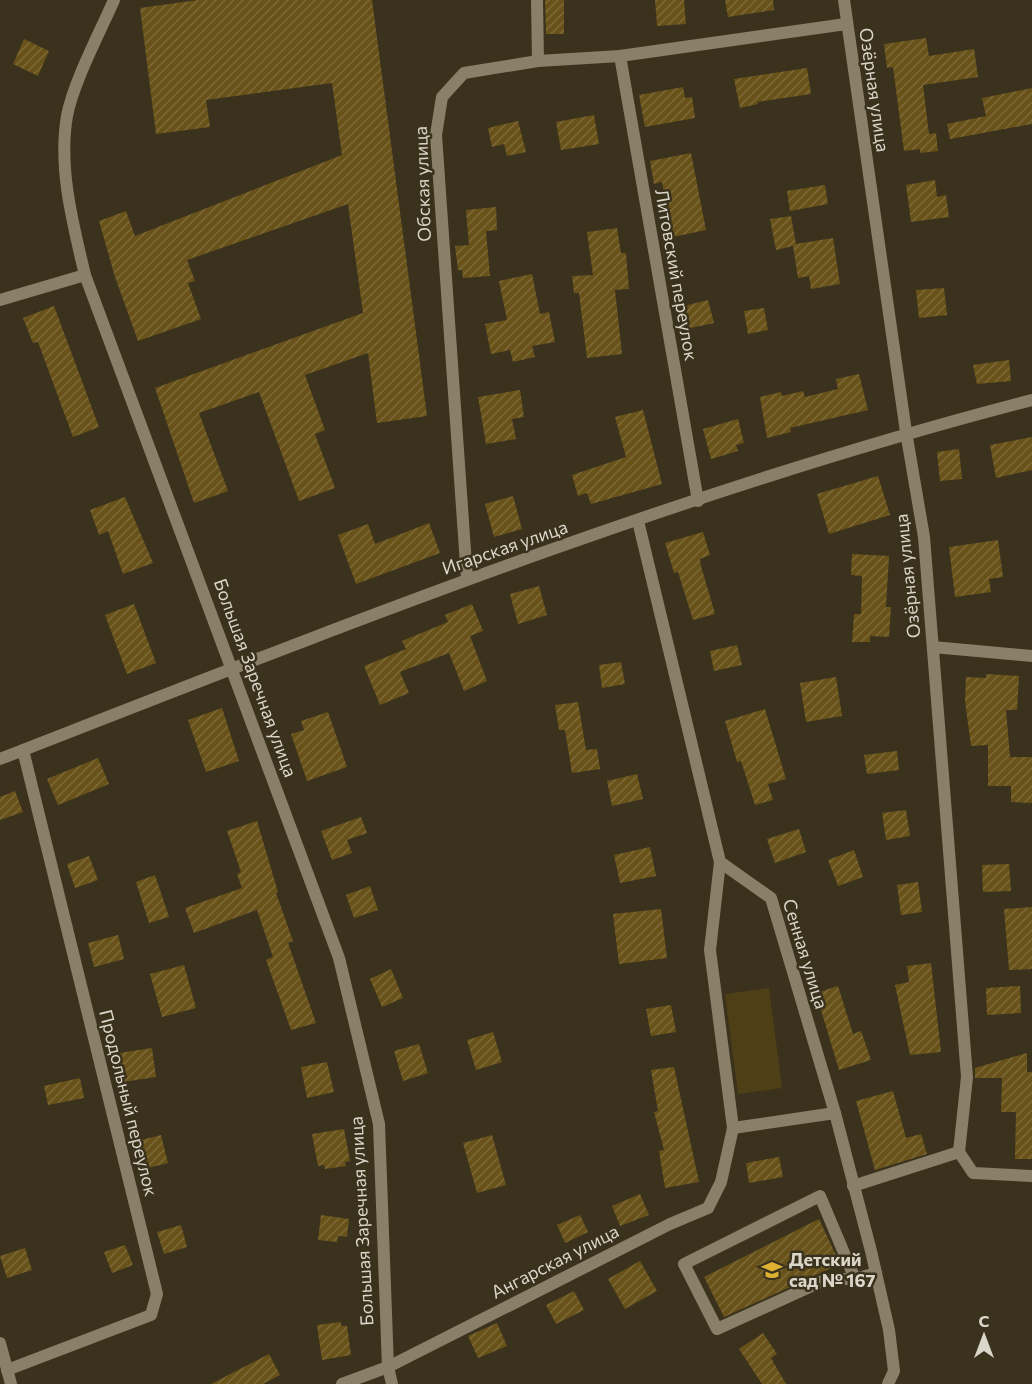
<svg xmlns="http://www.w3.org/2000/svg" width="1032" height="1384" viewBox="0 0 1032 1384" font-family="Commissioner,sans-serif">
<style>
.pitch{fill:#4f3f16}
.building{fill:url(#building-hatch)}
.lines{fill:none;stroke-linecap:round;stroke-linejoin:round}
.service{stroke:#8a8069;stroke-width:12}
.minor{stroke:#8a8069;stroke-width:12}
.labels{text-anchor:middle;stroke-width:5;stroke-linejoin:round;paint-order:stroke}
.street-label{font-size:18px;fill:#dbd6ca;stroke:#3a321d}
.poi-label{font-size:18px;font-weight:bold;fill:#dbd6ca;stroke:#3a321d;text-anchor:start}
</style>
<defs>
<pattern id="building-hatch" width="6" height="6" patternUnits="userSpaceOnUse" patternTransform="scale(1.5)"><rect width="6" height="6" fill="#685219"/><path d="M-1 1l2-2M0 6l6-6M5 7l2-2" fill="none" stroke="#7d6a39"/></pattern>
</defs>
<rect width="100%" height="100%" fill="#3a321d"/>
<!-- pitch -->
<polygon class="pitch" points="769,988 782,1088 738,1094 725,994"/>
<!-- building -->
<g class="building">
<polygon points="198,0 372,0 427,416 377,423 368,353 305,375 325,430 315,434 335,488 299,501 259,392 199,413 228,491 194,503 155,388 363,313 348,204 187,260 195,281 188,283 201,319 138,341 115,277 99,221 126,211 135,236 342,155 332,83 206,100 210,127 156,134 140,8"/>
<polygon points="545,0 564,0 564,34 546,34"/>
<polygon points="655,0 684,0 686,24 657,26"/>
<polygon points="725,0 773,0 774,10 728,17"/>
<polygon points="926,38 929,56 974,49 978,77 923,85 929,134 936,133 938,151 920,153 920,149 904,151 893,67 887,68 884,44"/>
<polygon points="24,39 49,51 38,76 13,64"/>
<polygon points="807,68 811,94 757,102 758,104 740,108 734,79"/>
<polygon points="683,87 685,98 692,97 695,118 645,127 639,95"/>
<polygon points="1032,88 1032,124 950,139 947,124 986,116 982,98"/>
<polygon points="594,115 599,144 561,150 556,122"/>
<polygon points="518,121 526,152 507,156 504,144 492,147 488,128"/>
<polygon points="691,153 706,230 673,237 662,182 654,184 650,161"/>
<polygon points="935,180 937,197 946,195 949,217 911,222 906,185"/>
<polygon points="825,185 828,204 790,211 787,191"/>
<polygon points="496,207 497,230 486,231 490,276 463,278 462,270 458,270 455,246 469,245 466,210"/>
<polygon points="791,216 796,244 833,238 840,284 811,289 809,276 798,278 793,246 776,250 770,219"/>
<polygon points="617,228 621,253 626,253 629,289 615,290 622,354 587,358 579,293 574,293 572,276 593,275 587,232"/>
<polygon points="532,274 540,314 549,312 555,342 532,346 535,357 513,362 510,350 491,354 485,324 507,320 499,281"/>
<polygon points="944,288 947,315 919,318 916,290"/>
<polygon points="708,300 714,323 686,329 680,307"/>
<polygon points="54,306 99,427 73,437 38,342 33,343 23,318"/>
<polygon points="764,308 768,330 748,334 744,311"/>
<polygon points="1009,360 1011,381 977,384 973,365"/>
<polygon points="859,374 868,410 790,428 791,432 767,438 760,397 781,392 782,396 803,391 805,397 838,389 836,379"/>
<polygon points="520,390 524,417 512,419 516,439 486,444 478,397"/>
<polygon points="643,410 662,484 591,504 587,493 578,496 572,475 626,457 615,417"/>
<polygon points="738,419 744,443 736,445 738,451 711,459 703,429"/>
<polygon points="1032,437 1032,470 996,478 990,445"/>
<polygon points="959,449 962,479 940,481 937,452"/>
<polygon points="878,476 890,515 829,534 817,494"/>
<polygon points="513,496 522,529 494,537 485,504"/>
<polygon points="125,497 153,563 123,574 108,531 99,535 90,510"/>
<polygon points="429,523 440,553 356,584 338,535 368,524 375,544"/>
<polygon points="703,532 710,555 700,559 701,566 715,614 693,620 678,572 674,573 665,543"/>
<polygon points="998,540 1003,577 989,579 991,592 955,597 949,547"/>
<polygon points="852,554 889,556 886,607 891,607 889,637 870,636 870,642 852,642 854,614 861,614 862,576 851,575"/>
<polygon points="539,586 547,615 518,624 510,594"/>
<polygon points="134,604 156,663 127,674 105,615"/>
<polygon points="472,604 483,631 470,636 487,681 464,691 449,653 400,672 409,693 380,705 364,666 406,649 402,641 448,622 445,615"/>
<polygon points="737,645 742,665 714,671 710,651"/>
<polygon points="621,662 625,684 602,688 599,665"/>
<polygon points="986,674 1019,676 1017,710 1006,710 1010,757 1032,757 1032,803 1011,802 1011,786 988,786 988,745 971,746 965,701 966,677 986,678"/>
<polygon points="836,677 842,716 806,722 800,683"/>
<polygon points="578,702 586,750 597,749 600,769 572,773 565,730 559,730 555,705"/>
<polygon points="222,708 239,761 206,772 188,720"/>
<polygon points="765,709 786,779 768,784 773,800 755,805 741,761 737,762 725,721"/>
<polygon points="328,712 347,767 307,781 291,734 304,730 301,721"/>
<polygon points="897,751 899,770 867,774 864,755"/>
<polygon points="98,758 109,784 58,805 47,779"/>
<polygon points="637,774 643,799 612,806 607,781"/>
<polygon points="15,791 23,812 0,820 0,797"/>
<polygon points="906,810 910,836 886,840 882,813"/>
<polygon points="361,817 367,833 347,840 352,853 332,860 321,831"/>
<polygon points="257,821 278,892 276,893 293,941 288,943 316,1023 291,1030 266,960 273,957 257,910 194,933 185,908 242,888 237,874 241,872 227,831"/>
<polygon points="799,829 806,852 775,863 767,839"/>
<polygon points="650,847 656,876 620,883 614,855"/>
<polygon points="854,850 863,877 838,886 828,860"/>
<polygon points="89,856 98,880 75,888 67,864"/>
<polygon points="1009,864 1011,891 983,892 982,865"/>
<polygon points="155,875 169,917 149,923 136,882"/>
<polygon points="918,882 922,912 901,915 897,885"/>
<polygon points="370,886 378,910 354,918 346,895"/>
<polygon points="1032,907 1032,969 1009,970 1004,909"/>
<polygon points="661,909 667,958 619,964 613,914"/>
<polygon points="118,935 124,959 94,967 88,943"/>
<polygon points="931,963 941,1052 910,1055 895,985 909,982 907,966"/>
<polygon points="184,965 196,1008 162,1017 150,974"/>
<polygon points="391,969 403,998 382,1007 370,979"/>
<polygon points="838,986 853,1034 861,1031 871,1060 839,1070 816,993"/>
<polygon points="1020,986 1021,1013 987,1015 986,988"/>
<polygon points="671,1005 676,1032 651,1036 646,1009"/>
<polygon points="493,1032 502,1062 476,1070 467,1040"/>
<polygon points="419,1044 428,1073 403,1081 394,1051"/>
<polygon points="152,1048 156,1077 123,1082 119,1053"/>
<polygon points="1027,1053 1027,1072 1032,1072 1032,1159 1015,1159 1016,1112 1001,1112 1002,1078 975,1078 975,1068"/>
<polygon points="327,1062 334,1092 307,1098 301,1067"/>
<polygon points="674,1067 699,1182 665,1188 659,1151 664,1150 654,1112 658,1111 651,1070"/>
<polygon points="80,1078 84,1098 48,1105 44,1086"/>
<polygon points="893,1091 906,1138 921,1134 927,1154 875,1170 856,1101"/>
<polygon points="344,1129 350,1161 345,1162 346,1166 325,1169 324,1165 318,1166 312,1134"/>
<polygon points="161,1135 168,1163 144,1169 137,1141"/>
<polygon points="492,1135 506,1185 477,1193 463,1143"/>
<polygon points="779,1157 783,1177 749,1183 746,1163"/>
<polygon points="640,1194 649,1215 620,1226 612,1206"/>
<polygon points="321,1215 349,1219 347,1237 338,1236 337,1242 318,1240"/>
<polygon points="580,1215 588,1232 565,1243 557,1225"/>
<polygon points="819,1219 840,1264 724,1317 704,1277"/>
<polygon points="181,1225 187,1247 164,1254 157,1232"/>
<polygon points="125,1245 133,1265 112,1273 104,1252"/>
<polygon points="25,1248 32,1270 7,1278 0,1256"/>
<polygon points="640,1261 657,1291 625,1309 608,1279"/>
<polygon points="574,1291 584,1310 556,1324 546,1305"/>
<polygon points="341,1322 341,1326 347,1326 351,1355 322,1360 317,1325"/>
<polygon points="497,1323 507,1346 478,1358 468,1336"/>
<polygon points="763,1333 777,1354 771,1358 786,1384 762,1384 739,1349"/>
<polygon points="269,1354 280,1375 263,1384 211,1384"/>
</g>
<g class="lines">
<!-- service -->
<g class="service">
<polyline points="537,0 538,61"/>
<polyline points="855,1279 820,1196 684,1264 717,1329 827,1279 855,1279 876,1273"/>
</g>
<!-- minor -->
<g class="minor">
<path d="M 114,0 C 100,32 73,83 67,116 C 58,168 73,224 85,275 L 339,958 L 379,1124 L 388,1367 L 392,1384"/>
<polyline points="844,0 906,432 924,537 967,1077 959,1152"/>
<polyline points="620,56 698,501"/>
<polyline points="0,300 85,275"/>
<polyline points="638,521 720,862 771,898 835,1113 871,1251 889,1330 894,1371 888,1384"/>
<polyline points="467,579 436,135 442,97 464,73 538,61 620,56 846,24"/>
<polyline points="933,647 1032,656"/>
<path d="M 0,759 C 339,627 679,491 1032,400"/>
<polyline points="720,862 710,950 733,1128 835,1113"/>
<polyline points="853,1186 959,1152 973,1173 1032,1176"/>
<polyline points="0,1343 11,1384"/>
<polyline points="7,1370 151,1315 157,1294 23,750"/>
<polyline points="342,1384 388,1367 670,1224 708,1208 721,1182 733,1128"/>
</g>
</g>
<!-- icons -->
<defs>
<g id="school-bare" transform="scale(1.62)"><path d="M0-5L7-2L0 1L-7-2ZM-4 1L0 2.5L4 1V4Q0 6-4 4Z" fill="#deb133" stroke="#3a321d" stroke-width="2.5" paint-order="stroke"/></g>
</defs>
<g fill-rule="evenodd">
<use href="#school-bare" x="772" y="1270"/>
</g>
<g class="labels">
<!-- street labels -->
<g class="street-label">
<text transform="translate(874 90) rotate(82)" y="6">Озёрная улица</text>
<text transform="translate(423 184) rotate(-92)" y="6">Обская улица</text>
<text transform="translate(676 275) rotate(80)" y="6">Литовский переулок</text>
<text transform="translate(505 548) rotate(-19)" y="6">Игарская улица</text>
<text transform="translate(908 576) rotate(-96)" y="6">Озёрная улица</text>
<text transform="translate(255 678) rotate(70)" y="6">Большая Заречная улица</text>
<text transform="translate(805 954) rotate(73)" y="6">Сенная улица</text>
<text transform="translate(128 1103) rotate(76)" y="6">Продольный переулок</text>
<text transform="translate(362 1221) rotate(-93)" y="6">Большая Заречная улица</text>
<text transform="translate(555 1262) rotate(-27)" y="6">Ангарская улица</text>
</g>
<!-- poi labels -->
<g class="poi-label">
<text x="789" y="1266">Детский<tspan x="789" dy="21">сад № 167</tspan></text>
</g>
</g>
<!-- north arrow -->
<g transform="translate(984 1336)" stroke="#3a321d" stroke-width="4.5" paint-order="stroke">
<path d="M0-4.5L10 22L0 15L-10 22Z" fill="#dbd6ca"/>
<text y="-9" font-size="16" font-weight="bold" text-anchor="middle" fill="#dbd6ca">С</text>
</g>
</svg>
